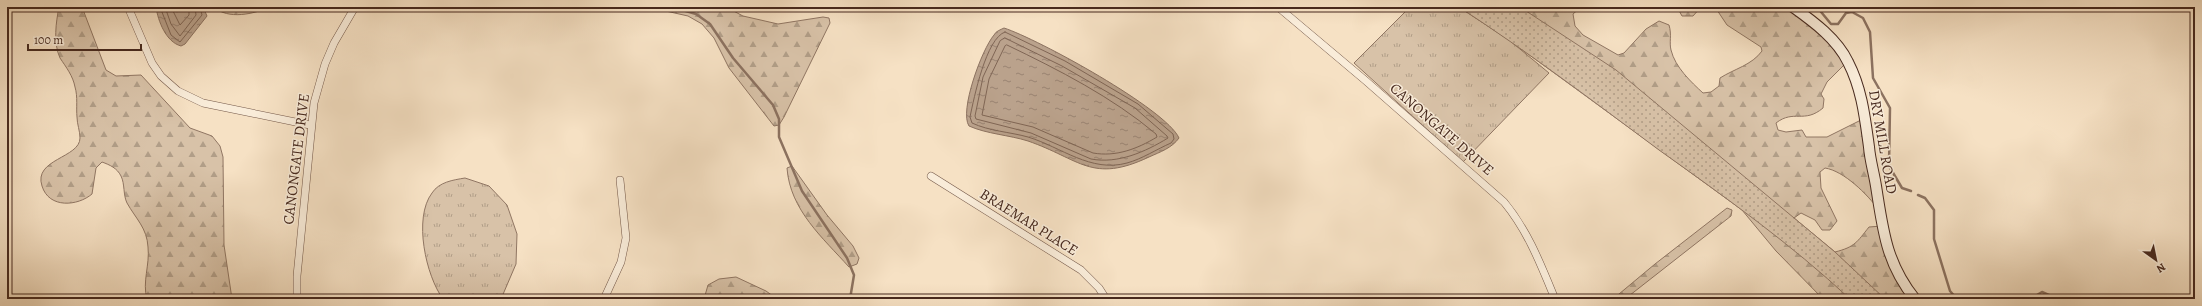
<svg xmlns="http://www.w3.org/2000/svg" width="2202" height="306" viewBox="0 0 2202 306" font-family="Alegreya,serif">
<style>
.grass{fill:url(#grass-tufts);stroke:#907663}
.forest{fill:url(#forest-firs);stroke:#907663}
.park{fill:url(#park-dots);stroke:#907663}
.water{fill:url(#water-ripples);stroke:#8c7260}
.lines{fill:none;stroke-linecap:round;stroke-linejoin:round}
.shore{stroke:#806655;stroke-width:1}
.stream{stroke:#8c7260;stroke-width:2.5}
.street-casing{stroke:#735748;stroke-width:8}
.secondary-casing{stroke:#47291e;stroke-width:12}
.street{stroke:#f9ecd9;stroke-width:7}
.secondary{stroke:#f9ecd9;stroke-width:10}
.labels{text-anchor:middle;stroke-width:3;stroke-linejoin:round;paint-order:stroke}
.street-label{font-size:15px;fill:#47291e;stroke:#f9ecd9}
</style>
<defs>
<pattern id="grass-tufts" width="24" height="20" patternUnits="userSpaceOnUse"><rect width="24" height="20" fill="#d8c2a8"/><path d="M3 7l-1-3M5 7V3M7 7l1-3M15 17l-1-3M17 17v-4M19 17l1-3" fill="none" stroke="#b19e88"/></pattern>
<pattern id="forest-firs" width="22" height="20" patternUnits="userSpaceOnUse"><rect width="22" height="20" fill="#d8c2a8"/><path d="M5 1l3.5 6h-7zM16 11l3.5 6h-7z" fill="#b19e88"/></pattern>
<pattern id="park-dots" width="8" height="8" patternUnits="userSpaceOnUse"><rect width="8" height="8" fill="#d8c2a8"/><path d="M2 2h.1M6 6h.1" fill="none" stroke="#b19e88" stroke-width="1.8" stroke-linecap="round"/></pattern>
<pattern id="water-ripples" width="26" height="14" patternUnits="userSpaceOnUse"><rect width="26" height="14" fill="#baa28c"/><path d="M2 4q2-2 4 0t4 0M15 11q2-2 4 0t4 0" fill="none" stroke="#998472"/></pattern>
</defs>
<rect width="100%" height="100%" fill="#f6e1c4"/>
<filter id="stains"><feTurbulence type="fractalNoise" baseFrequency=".005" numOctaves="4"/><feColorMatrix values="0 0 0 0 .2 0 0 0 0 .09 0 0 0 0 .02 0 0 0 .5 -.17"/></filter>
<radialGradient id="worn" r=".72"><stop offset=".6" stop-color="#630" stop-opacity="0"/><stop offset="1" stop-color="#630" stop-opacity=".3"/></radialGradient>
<!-- grass -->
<g class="grass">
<polygon points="1410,7 1459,7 1509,40 1549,73 1463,162 1354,63"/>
<path d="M 465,178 L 489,186 L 507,205 L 517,234 L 516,264 L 501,299 L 443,299 C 426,276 413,218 432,193 C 439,182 453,180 465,178 Z"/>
</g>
<!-- forest -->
<g class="forest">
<path d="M 59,7 L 82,7 L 106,70 L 116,76 L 141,75 L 190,128 L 212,136 L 220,146 L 223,157 L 224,245 L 232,299 L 147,299 C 142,282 150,265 148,247 C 147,228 136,219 127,203 C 123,195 125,184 121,176 C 117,168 110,165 102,162 L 96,168 L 92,194 C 78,206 49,209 42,186 C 33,159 80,158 80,138 C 80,131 77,124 77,117 C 76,108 78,97 75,87 C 73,76 66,67 60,58 C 53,43 56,22 59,7 Z"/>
<path d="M 214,7 L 270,7 C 254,14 228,20 214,7 Z"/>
<polygon points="648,7 726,7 743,16 778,24 823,17 829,18 830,23 784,117 779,125 774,126 729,68 714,38 702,24 688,16"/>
<path d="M 1459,7 L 1581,7 L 1573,14 L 1575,26 L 1583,35 L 1618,55 L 1624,53 L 1646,29 L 1659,21 L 1669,25 C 1672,35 1669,42 1671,50 C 1675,67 1691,82 1703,93 L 1711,92 L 1719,86 L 1720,78 C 1734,69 1752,65 1762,51 L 1761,47 L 1727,25 L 1715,7 L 1793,7 L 1848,61 L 1827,82 L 1821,94 L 1824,99 L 1823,108 C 1804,124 1794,109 1776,123 L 1778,130 L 1786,132 L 1802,130 L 1806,137 L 1827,137 L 1865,118 L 1879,210 C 1867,194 1844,171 1825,168 L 1820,172 L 1821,188 L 1837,221 L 1830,230 L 1822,230 L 1815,220 L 1801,213 L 1794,218 L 1835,252 C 1855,247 1857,242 1869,227 L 1882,226 L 1915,299 L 1823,299 L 1776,251 L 1742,210 L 1509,40 Z"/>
<polygon points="1677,7 1701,7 1693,16 1682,16"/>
<path d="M 792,166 L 827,215 L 853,246 L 859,258 L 857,264 L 849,267 C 823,238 790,210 787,168 Z"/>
<polygon points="1727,208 1732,210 1731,216 1625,299 1613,299 1655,264"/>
<polygon points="736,277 766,291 777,299 704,299 708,285 719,279"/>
</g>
<!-- park -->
<path class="park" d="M 1459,7 L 1520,7 L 1616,70 L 1835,252 L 1885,299 L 1850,299 C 1791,244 1725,197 1659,150 C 1593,101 1528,52 1459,7 Z"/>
<!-- water -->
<g class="water">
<path d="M 156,7 L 203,7 L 207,16 L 185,44 L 181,46 C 166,42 158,21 156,7 Z"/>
<path d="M 1004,28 C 1038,39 1166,109 1179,138 C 1172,148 1160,152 1149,157 C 1092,184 1080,159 1028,141 C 1009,135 987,134 969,126 C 959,111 982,49 994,35 C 996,31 1000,30 1004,28 Z"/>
</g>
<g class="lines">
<!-- shore -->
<g class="shore">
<polyline points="160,7 171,35 180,42 202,15 200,7"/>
<polyline points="165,7 171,24 180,36 196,15 195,7"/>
<polyline points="171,7 180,25 189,15 189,7"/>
<path d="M 1005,32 L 1065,61 L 1138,104 L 1173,134 L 1174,139 L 1171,143 C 1157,149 1142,159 1127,163 C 1091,173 1061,147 1028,137 C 1010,132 989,131 972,123 L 970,117 C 974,98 986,38 1005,32 Z"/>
<path d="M 1005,38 L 1062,66 L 1135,108 L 1167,136 L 1168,138 C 1145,152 1118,164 1091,159 L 1031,133 L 976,119 L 975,116 L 983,77 L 1000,41 Z"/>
<path d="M 1007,45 C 1059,70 1112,97 1156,134 L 1157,137 C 1137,149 1116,157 1093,153 L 1033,127 L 982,115 L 989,79 L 1005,46 Z"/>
</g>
<!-- stream -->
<g class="stream">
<polyline points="639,7 654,10 679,9 696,14 710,24 733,58 773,105 779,119 779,137 802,191 847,258 854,275 850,299"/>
<polyline points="1817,7 1831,24 1838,24 1846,13 1852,12 1863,18 1870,32 1873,78 1890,108 1889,166 1902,188 1911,191"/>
<polyline points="1918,195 1925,198 1934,210 1934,239 1950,291 1957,299"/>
<polyline points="2030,299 2042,292 2058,299"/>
</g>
<!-- street casing -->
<g class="street-casing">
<g id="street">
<polyline points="128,7 152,63 161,76 178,91 203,103 310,125"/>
<path d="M 1278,7 L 1366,81 L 1504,202 C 1528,231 1541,265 1555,299"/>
<polyline points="931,176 1081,270 1099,288 1106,299"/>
<polyline points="297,299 297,276 314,103 325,64 334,43 355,7"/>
<polyline points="604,299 621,262 626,238 620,180"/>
</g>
</g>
<!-- secondary casing -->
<g class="secondary-casing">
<path id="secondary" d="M 1793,7 C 1814,22 1837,39 1848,62 C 1862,89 1865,118 1869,147 C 1870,160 1874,173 1876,186 C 1883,230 1886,263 1915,299"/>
</g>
<!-- street -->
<use href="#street" class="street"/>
<!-- secondary -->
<use href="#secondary" class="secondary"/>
</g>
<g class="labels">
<!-- street labels -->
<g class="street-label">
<text transform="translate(1442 129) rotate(41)" y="5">CANONGATE DRIVE</text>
<text transform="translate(1883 142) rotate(80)" y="5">DRY MILL ROAD</text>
<text transform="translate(296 159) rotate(-83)" y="5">CANONGATE DRIVE</text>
<text transform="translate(1029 222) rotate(32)" y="5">BRAEMAR PLACE</text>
</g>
</g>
<!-- margin -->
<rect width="2202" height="306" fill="none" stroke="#f6e1c4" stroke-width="24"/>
<rect x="8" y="8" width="2186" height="290" fill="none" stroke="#47291e" stroke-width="2"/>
<rect x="12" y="12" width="2178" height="282" fill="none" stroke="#47291e"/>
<!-- north arrow -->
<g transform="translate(2156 260) rotate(147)" stroke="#f9ecd9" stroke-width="3" paint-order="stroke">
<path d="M0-3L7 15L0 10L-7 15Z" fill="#47291e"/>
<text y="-6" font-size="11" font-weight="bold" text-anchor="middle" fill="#47291e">N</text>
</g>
<!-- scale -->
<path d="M28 44v6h113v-6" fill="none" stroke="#47291e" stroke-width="2"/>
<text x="34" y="44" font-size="12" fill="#47291e" stroke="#f9ecd9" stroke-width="3" paint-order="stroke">100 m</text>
<rect width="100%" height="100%" filter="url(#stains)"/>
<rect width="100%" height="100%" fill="url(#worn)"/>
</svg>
